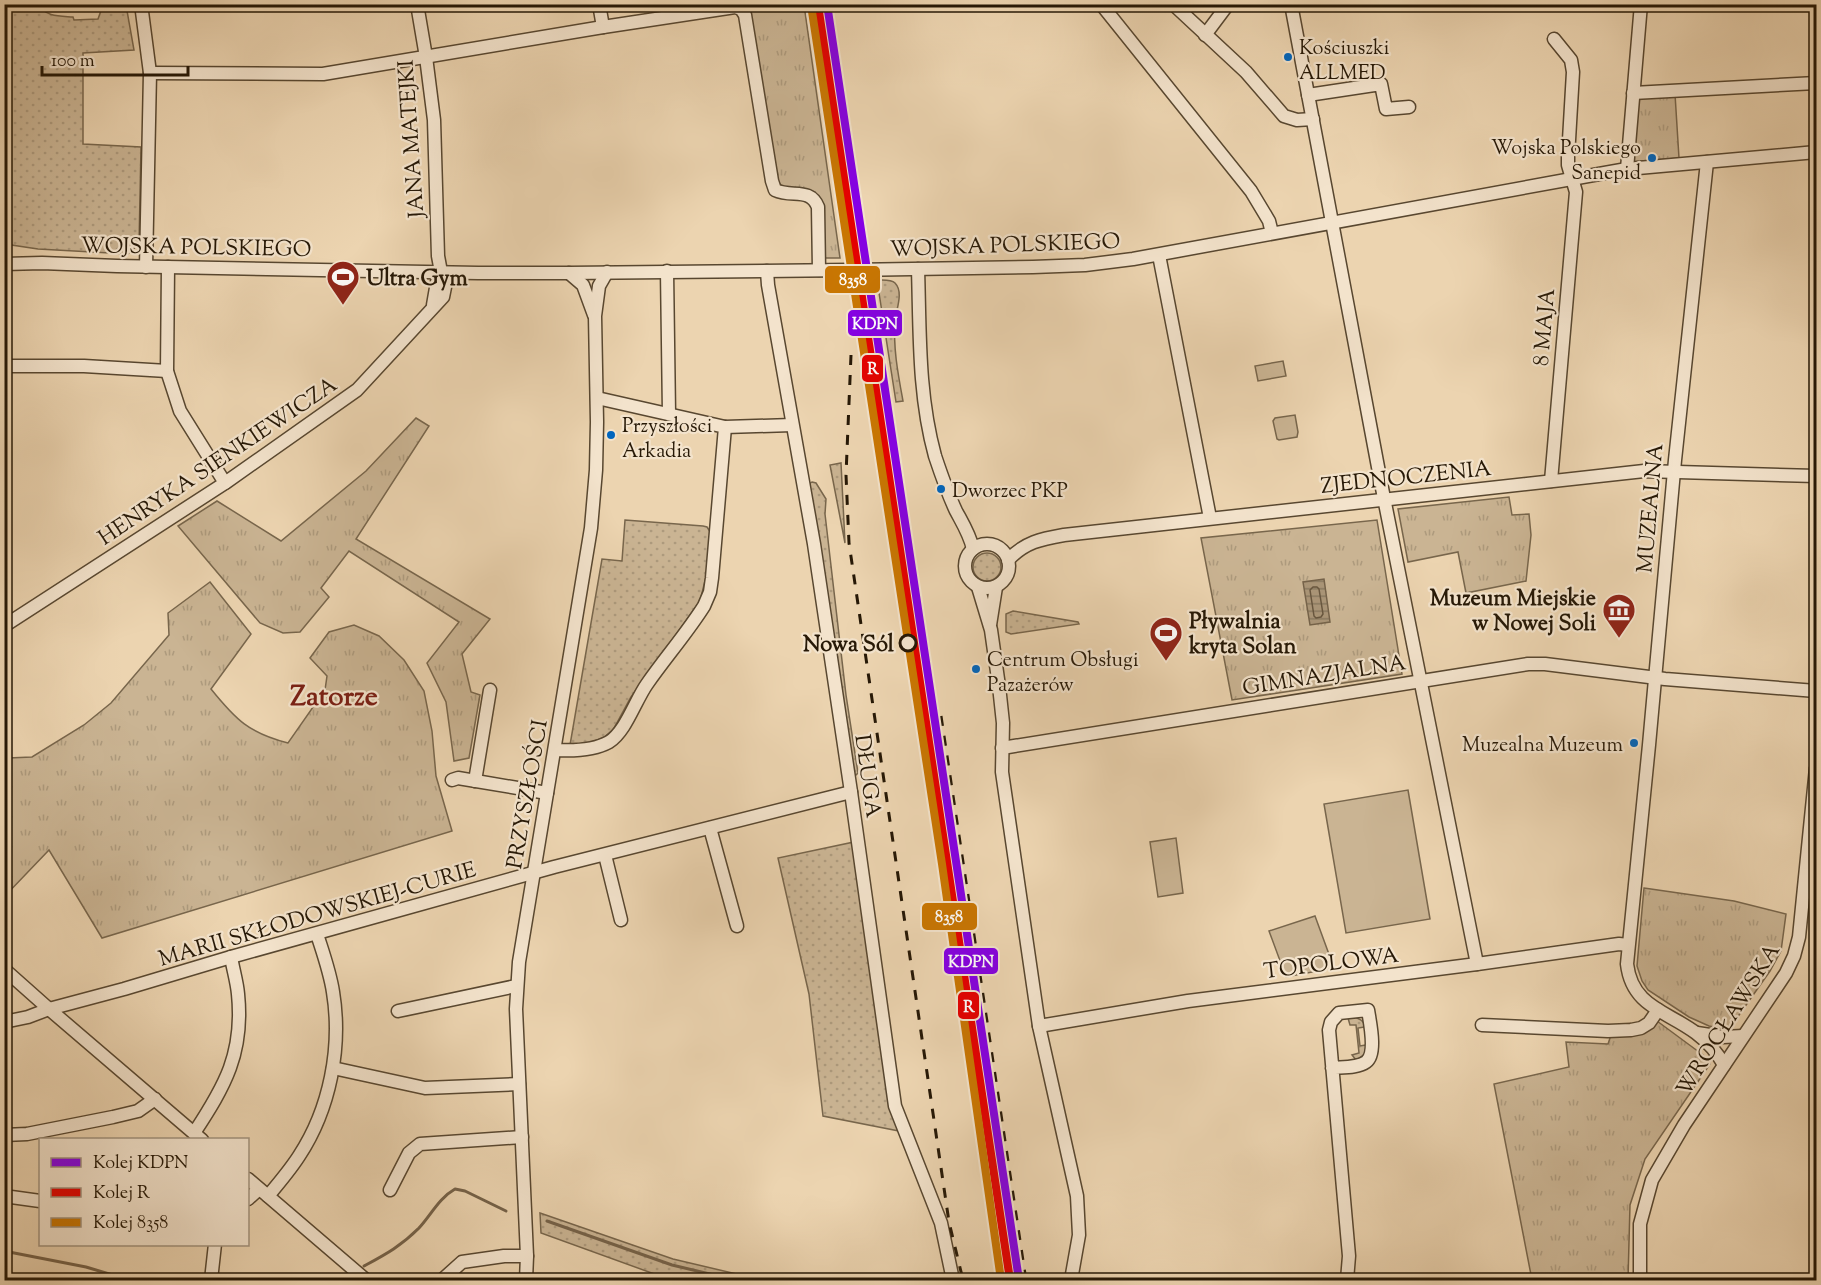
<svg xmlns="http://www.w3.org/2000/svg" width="1821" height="1285" viewBox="0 0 1821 1285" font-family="'Sorts Mill Goudy',serif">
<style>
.grass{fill:url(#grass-dots);stroke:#78664c;stroke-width:1.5}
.park{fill:url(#park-tufts);stroke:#78664c;stroke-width:1.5}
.pitch{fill:#cab493;stroke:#78664c;stroke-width:1.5}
.water{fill:url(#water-rules);stroke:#756249;stroke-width:1.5}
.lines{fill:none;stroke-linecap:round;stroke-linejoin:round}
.shore{stroke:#68563e;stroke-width:1.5}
.stream{stroke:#756249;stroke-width:3}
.minor-casing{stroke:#584730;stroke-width:15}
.minor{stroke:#f3e3cc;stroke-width:12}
.rail{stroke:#261806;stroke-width:3;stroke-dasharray:10 10;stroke-linecap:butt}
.rail-1-casing{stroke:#f3e3cc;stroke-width:12}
.rail-2-casing{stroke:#f3e3cc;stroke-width:12}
.rail-3-casing{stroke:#f3e3cc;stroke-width:12}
.rail-1{stroke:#8500e5;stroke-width:8}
.rail-2{stroke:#e50000;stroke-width:8}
.rail-3{stroke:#c97602;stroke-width:8}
.bus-dot{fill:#0065bd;stroke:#f3e3cc;stroke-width:2}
.stop-dot{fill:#f3e3cc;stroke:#261806;stroke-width:3}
.labels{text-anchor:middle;stroke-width:4.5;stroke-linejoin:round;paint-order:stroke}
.bus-label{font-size:20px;fill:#261806;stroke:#f3e3cc;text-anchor:start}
.street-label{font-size:22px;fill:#261806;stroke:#f3e3cc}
.poi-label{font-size:22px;font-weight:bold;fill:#261806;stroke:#f3e3cc;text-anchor:start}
.stop-label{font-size:22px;font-weight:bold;fill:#261806;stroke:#f3e3cc;text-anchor:end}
.district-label{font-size:28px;font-weight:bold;fill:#7a1f14;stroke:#f3e3cc}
.line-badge{stroke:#f3e3cc;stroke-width:2}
.badge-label{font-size:16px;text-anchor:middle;font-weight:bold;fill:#fff}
</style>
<defs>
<pattern id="grass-dots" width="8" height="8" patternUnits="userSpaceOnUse" patternTransform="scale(1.5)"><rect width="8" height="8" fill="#cab493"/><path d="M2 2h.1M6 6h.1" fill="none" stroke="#ad9a7d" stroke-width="1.8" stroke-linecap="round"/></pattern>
<pattern id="park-tufts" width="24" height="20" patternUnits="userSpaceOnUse" patternTransform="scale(1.5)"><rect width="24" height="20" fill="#cab493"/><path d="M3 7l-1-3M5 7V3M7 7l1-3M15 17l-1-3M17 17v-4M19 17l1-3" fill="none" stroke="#ad9a7d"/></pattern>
<pattern id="water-rules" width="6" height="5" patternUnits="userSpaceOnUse" patternTransform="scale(1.5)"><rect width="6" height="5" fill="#a99476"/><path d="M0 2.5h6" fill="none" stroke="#89785f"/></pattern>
</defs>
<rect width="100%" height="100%" fill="#ecd4b0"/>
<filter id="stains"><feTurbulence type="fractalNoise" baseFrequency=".00333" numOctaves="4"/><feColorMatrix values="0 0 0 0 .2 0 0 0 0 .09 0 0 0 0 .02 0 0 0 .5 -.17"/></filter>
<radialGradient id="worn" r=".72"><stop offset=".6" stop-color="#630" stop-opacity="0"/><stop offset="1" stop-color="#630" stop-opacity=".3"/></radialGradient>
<!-- grass -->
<g class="grass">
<path d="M 5,4 L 39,5 C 45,17 61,16 73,17 L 74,20 L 98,19 L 103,5 L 126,5 L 134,50 L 83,53 L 83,144 L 141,147 L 139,244 L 128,254 L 38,249 L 5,244 Z"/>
<path d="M 877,280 C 883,280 891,279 895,283 C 904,292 896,310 895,321 C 893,348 898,374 903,401 L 896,402 Z"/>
<polygon points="841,463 845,543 830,465"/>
<polygon points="812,482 816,483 826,499 825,514 846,695 858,773 854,777 809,484"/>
<polygon points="625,520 703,526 707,527 711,533 707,573 700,601 631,697 613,730 603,738 588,743 570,745 602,559 622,561"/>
<circle cx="987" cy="567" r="14"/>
<polygon points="1013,611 1078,622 1079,624 1011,634 1006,632 1006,614"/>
<polygon points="854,842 899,1131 823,1116 809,994 778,858"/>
<polygon points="1355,1017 1361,1020 1365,1024 1364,1027 1358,1028 1360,1046 1366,1045 1365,1054 1356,1060 1352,1055 1359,1053 1356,1025 1350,1025 1348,1018"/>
<polygon points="540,1213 673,1259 762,1280 671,1280 541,1233"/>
</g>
<!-- park -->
<g class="park">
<polygon points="749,5 804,5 840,258 824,258 822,202 815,192 798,188 783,188 778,181"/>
<polygon points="1675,94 1679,158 1631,162 1636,95"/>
<polygon points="1295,415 1298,432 1297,437 1279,440 1277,439 1273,421 1275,418"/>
<polygon points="416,418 429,426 356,539 490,619 462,654 471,692 480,695 469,758 454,761 446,702 427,663 459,622 349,551 321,588 329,597 300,632 283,633 260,623 178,526 217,501 281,541 366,471"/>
<polygon points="1509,497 1512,515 1529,514 1531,535 1526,581 1466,593 1458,552 1408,562 1398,509"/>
<polygon points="1377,520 1402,674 1232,700 1201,538"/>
<path d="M 210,582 L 251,634 L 211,689 C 236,720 249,733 288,743 L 325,690 L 327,676 L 310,658 L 329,632 L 354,625 L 379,636 L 404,660 L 424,691 L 432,731 L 436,776 L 452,831 L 102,938 L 49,850 L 5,896 L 5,760 L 8,758 L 32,757 L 84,725 L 111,703 L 169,635 L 168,613 Z"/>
<polygon points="1644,888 1734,901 1786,914 1781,951 1770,971 1732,1025 1723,1029 1709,1026 1689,1017 1648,990 1642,981 1637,966"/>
<polygon points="1657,1021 1703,1055 1710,1064 1645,1159 1630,1205 1628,1280 1532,1280 1494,1084 1569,1067 1566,1042 1608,1044 1611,1035"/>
</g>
<!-- pitch -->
<g class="pitch">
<polygon points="1283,361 1286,376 1258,381 1255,366"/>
<polygon points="1408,790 1430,919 1346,933 1324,804"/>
<polygon points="1176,838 1183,893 1158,897 1150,842"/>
<polygon points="1315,916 1334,968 1286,977 1269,931"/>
</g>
<!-- water -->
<polygon class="water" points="1324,579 1330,622 1310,625 1303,582"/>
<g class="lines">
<!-- shore -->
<polygon class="shore" points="1313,587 1317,587 1319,589 1323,614 1321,617 1316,618 1314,616 1310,590"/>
<!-- stream -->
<g class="stream">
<polyline points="547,1221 672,1265 735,1280"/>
<polyline points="4,1251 86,1267 116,1276 153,1277 162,1280"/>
<path d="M 364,1266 C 386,1254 401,1246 419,1228 C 431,1215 439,1198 455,1189 L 465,1191 L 506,1211"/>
<polyline points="321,1280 340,1275"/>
</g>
<!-- minor casing -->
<g class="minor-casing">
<g id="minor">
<polyline points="141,4 150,73 146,267"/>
<polyline points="599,4 603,27"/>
<polyline points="1101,4 1251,191 1269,221 1272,233"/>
<polyline points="1173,4 1246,72 1284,116 1297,120 1313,119"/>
<polyline points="1291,4 1381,483 1477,964"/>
<polyline points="1205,35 1226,7 1226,4"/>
<path d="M 150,73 L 323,74 L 603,27 L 735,7 L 741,9 L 745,15 L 772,181 L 775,190 C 792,198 810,187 818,207 L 819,270"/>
<polyline points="1633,93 1816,83"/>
<polyline points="1308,95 1381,84 1386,109 1409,107"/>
<path d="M 1707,162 L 1675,460 L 1649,745 L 1627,964 C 1632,1007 1667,1011 1696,1033 C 1708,1042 1717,1052 1724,1065"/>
<polyline points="1627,169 1641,4"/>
<polyline points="1159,255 1210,518"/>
<polyline points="4,264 42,263 117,266 478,273 569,273 851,270 1033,267 1085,265 1133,259 1599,174 1627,169 1816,152"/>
<polyline points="168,267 167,371 180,411 225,483"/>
<path d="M 918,269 C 920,332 918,394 935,456 C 941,474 948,494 956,511 C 963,524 970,535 973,549"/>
<polyline points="667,271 669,414"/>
<polyline points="767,271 768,285 814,544 851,792 895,1106 941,1223 953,1280"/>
<polyline points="569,273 583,285 594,315"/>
<polyline points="433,305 437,282 441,272"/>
<polyline points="4,366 84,366 167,371"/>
<polyline points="725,427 792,425"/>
<polyline points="1551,481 1576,192 1568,165 1568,157 1573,72 1571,60 1554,39"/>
<circle cx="987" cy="566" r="22"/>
<path d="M 1008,560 C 1025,542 1041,539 1064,535 L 1644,471 L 1816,476"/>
<polyline points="978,587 991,630 999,686 1003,723 1002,772 1039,1026 1077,1196 1079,1235 1071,1280"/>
<polyline points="990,625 996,587"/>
<polyline points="4,626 225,483 357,390 443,297 446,282 441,272 438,256 434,120 426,57 417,4"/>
<polyline points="1002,748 1528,664 1545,664 1665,679 1816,691"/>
<path d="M 555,750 C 572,751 593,751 609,742 C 626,731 635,701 647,684 C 665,658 687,633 704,606 L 710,592 L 712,578 L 725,427 L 597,398"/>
<polyline points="452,780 458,778 547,793"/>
<polyline points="475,781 490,690"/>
<polyline points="710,828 737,926"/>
<polyline points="605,855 621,920"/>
<polyline points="4,969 49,1009 202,1140"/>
<polyline points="398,1011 516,986"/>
<polyline points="4,1022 28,1017 49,1009 124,989 231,957 554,867 851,792"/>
<polyline points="1482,1025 1608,1031 1631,1030 1641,1028 1649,1023 1658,1010"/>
<polyline points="1039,1026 1188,1001 1477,964 1619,944 1628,945"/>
<polyline points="1697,1033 1723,1037 1743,1036"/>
<polyline points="333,1068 425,1088 519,1084"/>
<path d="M 1332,1068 C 1342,1067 1358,1068 1366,1062 C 1377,1054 1370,1023 1368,1010 L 1339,1013 L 1331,1022 L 1329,1030 L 1349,1256 L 1347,1280"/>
<path d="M 194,1133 C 225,1086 244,1053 238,994 C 237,982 233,969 231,957"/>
<polyline points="4,1135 27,1134 113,1117 138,1111 155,1099"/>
<polyline points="248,1179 366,1280"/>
<polyline points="390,1190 409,1153 420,1144 522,1137"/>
<polyline points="4,1196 40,1201"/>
<path d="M 268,1196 C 279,1183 290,1170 299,1156 C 330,1109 342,1047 333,992 C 330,972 323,953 317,934"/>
<polyline points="248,1199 259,1189"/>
<polyline points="211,1280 215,1244"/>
<polyline points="442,1280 462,1262 504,1256 527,1256"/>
<polyline points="526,1280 527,1256 516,1009 519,962 591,528 596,470 597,422 595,316 599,286 607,272"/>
<polyline points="1640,1280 1640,1224 1652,1180 1684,1125 1786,973 1794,956 1799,937 1816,768"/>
</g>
</g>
<!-- minor -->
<use href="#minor" class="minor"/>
<!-- rail -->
<g class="rail">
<polyline points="813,4 846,236"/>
<polyline points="851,355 846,475 849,543 949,1222 963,1280"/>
<polyline points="941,716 1025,1274"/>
</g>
<!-- rail-1 casing -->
<g class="rail-1-casing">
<polyline id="rail-1" points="827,4 1019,1280"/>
</g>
<!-- rail-2 casing -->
<g class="rail-2-casing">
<polyline id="rail-2" points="818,5 1010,1280"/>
</g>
<!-- rail-3 casing -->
<g class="rail-3-casing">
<polyline id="rail-3" points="811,5 942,864 1001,1280"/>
</g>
<!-- rail-1 -->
<use href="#rail-1" class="rail-1"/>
<!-- rail-2 -->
<use href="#rail-2" class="rail-2"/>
<!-- rail-3 -->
<use href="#rail-3" class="rail-3"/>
</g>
<!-- icons -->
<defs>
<g id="stadium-pin" transform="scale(1.725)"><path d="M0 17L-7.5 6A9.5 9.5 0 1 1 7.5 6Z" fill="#8f2418" stroke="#f3e3cc"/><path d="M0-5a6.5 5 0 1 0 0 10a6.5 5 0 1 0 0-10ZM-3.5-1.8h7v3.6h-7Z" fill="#fff"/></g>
<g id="museum-pin" transform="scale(1.725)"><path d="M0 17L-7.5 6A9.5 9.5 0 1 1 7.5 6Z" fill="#8f2418" stroke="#f3e3cc"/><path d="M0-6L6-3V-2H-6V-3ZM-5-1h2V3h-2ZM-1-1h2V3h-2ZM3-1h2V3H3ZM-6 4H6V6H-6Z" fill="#fff"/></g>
</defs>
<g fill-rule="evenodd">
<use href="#stadium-pin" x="343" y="277"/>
<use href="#museum-pin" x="1619" y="610"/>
<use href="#stadium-pin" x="1166" y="633"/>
</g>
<!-- markers -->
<g class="bus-dot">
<circle cx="1288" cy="57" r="5"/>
<circle cx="1652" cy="158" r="5"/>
<circle cx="611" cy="435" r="5"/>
<circle cx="941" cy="489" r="5"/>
<circle cx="976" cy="669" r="5"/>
<circle cx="1634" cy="743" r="5"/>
</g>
<circle class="stop-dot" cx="908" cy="643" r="8"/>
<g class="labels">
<!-- bus labels -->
<g class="bus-label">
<text x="1299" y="54">Kościuszki<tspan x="1299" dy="25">ALLMED</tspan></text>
<text x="1641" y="154" text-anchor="end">Wojska Polskiego<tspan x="1641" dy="25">Sanepid</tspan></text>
<text x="622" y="432">Przyszłości<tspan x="622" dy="25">Arkadia</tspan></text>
<text x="952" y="497">Dworzec PKP</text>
<text x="987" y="666">Centrum Obsługi<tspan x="987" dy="25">Pazażerów</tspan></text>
<text x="1623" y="751" text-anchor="end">Muzealna Muzeum</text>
</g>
<!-- street labels -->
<g class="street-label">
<text transform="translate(410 139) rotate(-94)" y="8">JANA MATEJKI</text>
<text transform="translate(1005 244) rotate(-2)" y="8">WOJSKA POLSKIEGO</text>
<text transform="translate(196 246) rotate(1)" y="8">WOJSKA POLSKIEGO</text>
<text transform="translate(1543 327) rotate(-85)" y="8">8 MAJA</text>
<text transform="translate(217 460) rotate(-34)" y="8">HENRYKA SIENKIEWICZA</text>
<text transform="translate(1406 476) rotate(-6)" y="8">ZJEDNOCZENIA</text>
<text transform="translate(1649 508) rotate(-85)" y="8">MUZEALNA</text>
<text transform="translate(1324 674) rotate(-9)" y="8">GIMNAZJALNA</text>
<text transform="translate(869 776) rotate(82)" y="8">DŁUGA</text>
<text transform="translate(526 794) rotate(-80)" y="8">PRZYSZŁOŚCI</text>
<text transform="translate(317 913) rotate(-16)" y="8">MARII SKŁODOWSKIEJ-CURIE</text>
<text transform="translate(1331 962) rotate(-7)" y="8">TOPOLOWA</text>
<text transform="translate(1727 1019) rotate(-58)" y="8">WROCŁAWSKA</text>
</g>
<!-- poi labels -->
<g class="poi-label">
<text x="366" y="285">Ultra Gym</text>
<text x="1596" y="605" text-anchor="end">Muzeum Miejskie<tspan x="1596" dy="25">w Nowej Soli</tspan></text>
<text x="1189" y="628">Pływalnia<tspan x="1189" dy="25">kryta Solan</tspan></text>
</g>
<!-- stop labels -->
<g class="stop-label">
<text x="894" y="651">Nowa Sól</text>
</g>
<!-- district labels -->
<g class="district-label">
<text x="334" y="705">Zatorze</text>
</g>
</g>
<g class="line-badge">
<rect x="824" y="265" width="57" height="29" rx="6" fill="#c97602"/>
<rect x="847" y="309" width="56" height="28" rx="6" fill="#8500e5"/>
<rect x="861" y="354" width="23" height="29" rx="6" fill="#e50000"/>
<rect x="921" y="902" width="57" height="29" rx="6" fill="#c97602"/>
<rect x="943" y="947" width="56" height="28" rx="6" fill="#8500e5"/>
<rect x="957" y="991" width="23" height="29" rx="6" fill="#e50000"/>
</g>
<g class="badge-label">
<text x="853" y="285">8358</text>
<text x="875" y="329">KDPN</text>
<text x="873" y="374">R</text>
<text x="949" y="922">8358</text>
<text x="971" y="967">KDPN</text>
<text x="969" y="1012">R</text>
</g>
<!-- margin -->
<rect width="1821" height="1285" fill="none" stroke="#ecd4b0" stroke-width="24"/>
<rect x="6" y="6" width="1809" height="1273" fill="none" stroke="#261806" stroke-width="3"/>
<rect x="12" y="12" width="1797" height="1261" fill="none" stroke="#261806" stroke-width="1.5"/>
<!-- legend -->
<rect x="39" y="1138" width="210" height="108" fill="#f3e3cc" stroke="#a1927d" stroke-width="1.5"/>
<rect x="51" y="1158" width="30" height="9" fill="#8500e5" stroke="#a1927d" stroke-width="1.5"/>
<text x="93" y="1168" font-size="18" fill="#261806">Kolej KDPN</text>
<rect x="51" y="1188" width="30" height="9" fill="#e50000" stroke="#a1927d" stroke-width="1.5"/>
<text x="93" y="1198" font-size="18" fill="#261806">Kolej R</text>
<rect x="51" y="1218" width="30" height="9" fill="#c97602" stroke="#a1927d" stroke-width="1.5"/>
<text x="93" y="1228" font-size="18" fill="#261806">Kolej 8358</text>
<!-- scale -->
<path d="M42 66v9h146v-9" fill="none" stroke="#261806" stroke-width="3"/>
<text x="51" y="66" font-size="18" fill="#261806" stroke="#f3e3cc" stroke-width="4.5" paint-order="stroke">100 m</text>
<rect width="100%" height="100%" filter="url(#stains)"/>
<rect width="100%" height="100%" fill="url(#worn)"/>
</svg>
